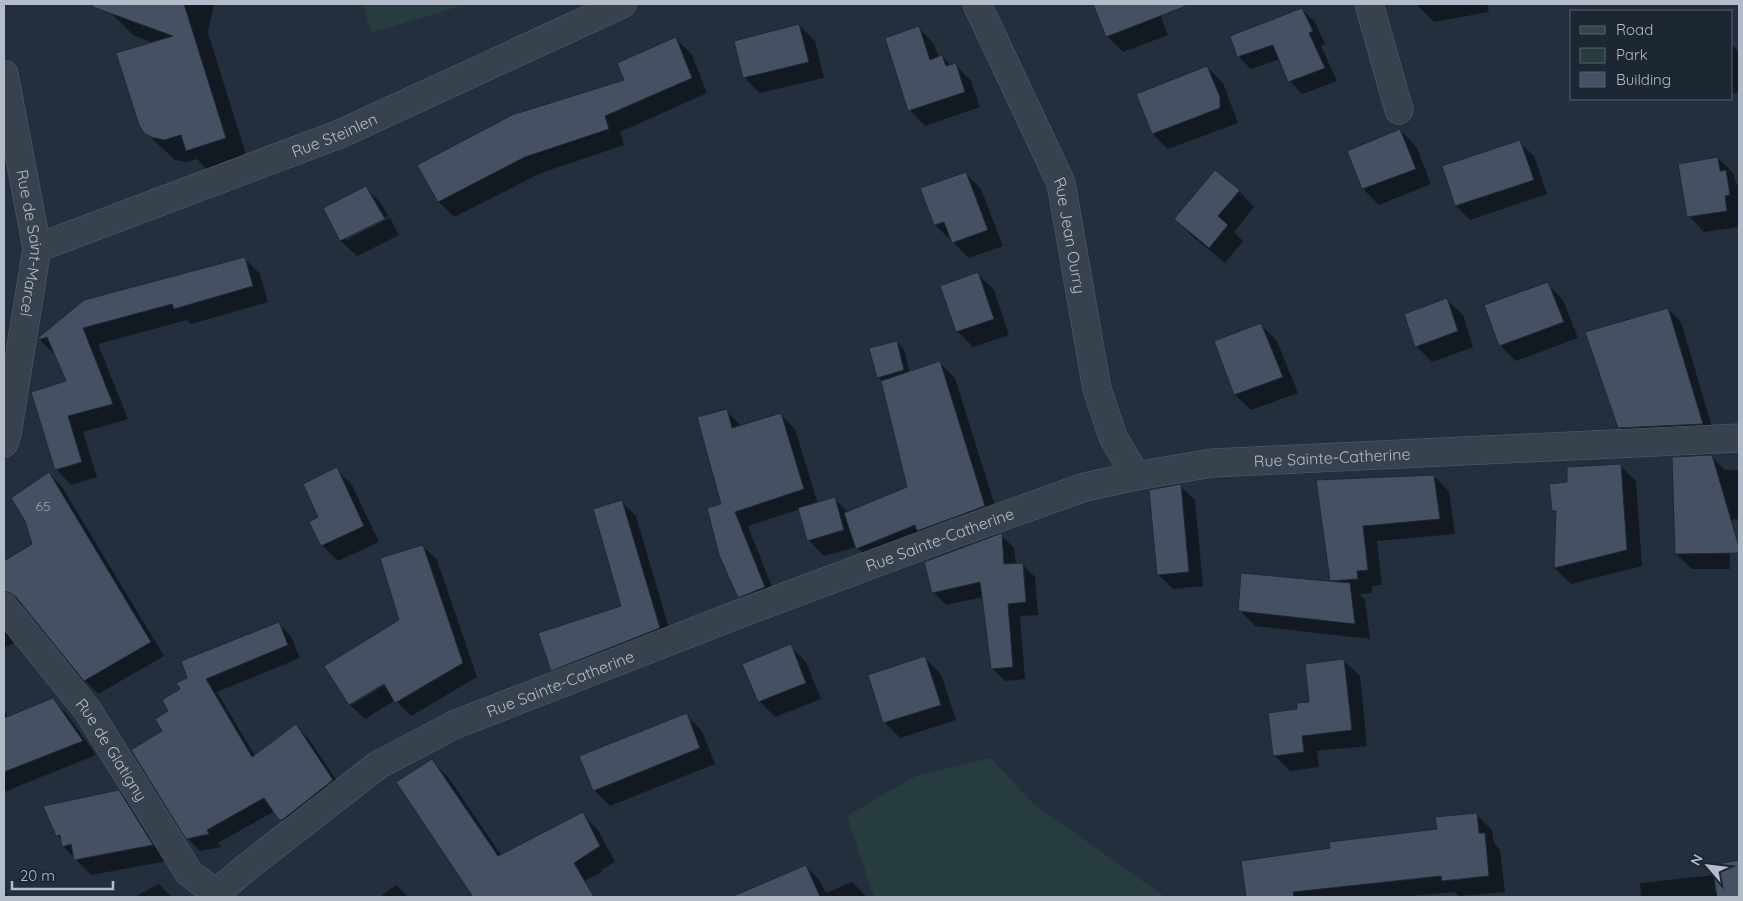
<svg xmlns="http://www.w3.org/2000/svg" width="1743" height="901" viewBox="0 0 1743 901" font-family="Quicksand,sans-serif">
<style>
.green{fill:#263c3f}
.shadow{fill:#0007;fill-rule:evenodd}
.building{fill:#455162;stroke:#1f2835}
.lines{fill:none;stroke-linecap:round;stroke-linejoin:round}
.minor-casing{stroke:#565f6c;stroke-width:29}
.minor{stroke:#38414e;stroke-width:28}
.labels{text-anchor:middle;stroke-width:4.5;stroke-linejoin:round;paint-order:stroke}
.number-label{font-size:14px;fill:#98a1af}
.street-label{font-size:16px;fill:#b4bcc9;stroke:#1d2633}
</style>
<rect width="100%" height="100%" fill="#242f3e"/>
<!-- green -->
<g class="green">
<polygon points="363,4 457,4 458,7 371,33"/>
<polygon points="990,758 1034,804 1165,897 874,897 847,816 916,776"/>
</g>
<!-- shadow -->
<g class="shadow">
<polygon points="112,4 214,4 208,33 248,161 210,173 197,159 187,162 175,160 145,132 154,43 133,35 110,12"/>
<polygon points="1094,4 1156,4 1168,35 1123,52 1107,36"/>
<polygon points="1418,4 1487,4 1489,12 1434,22 1419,7"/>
<polygon points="1302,9 1315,22 1325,44 1321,46 1337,81 1302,94 1290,81 1280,59 1251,69 1238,56"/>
<polygon points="799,25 815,41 824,78 760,93 744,77"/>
<polygon points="919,28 934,44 939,57 942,56 951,66 956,65 971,81 980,107 925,126 910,110"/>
<polygon points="676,39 692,55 707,93 620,132 624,145 541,173 454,217 439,202 625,81"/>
<polygon points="1732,44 1738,51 1739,58 1739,92 1732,93"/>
<polygon points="1207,67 1223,83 1238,123 1168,149 1153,134"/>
<polygon points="1682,99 1697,99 1684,101"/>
<polygon points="1400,130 1416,146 1431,184 1379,205 1363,189 1349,151"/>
<polygon points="1519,142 1534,156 1547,194 1470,220 1456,206 1443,167"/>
<polygon points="1718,158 1734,174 1735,181 1739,186 1739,227 1704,232 1689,216"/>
<polygon points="965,173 981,189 1003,246 969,258 935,225"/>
<polygon points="365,187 381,203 388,216 346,237 346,240 390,218 399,235 357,256 341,241 325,208"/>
<polygon points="1239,191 1254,207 1234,232 1243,241 1225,263 1191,235 1175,219"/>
<polygon points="244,258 260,274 268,302 191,324 187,320 98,344 128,419 83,432 97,477 71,485 56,469 68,382 55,355 39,339"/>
<polygon points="978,274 994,290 1009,335 973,347 957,331"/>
<polygon points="1547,284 1563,300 1578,338 1516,361 1500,345"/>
<polygon points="1447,300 1463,315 1473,347 1432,362 1416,346"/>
<polygon points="1668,309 1681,322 1715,437 1633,441 1619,427"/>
<polygon points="1261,325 1277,341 1298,393 1251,410 1235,395 1215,342"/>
<polygon points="897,342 904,350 910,373 940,363 955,378 1000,522 873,564 857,547 824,556 809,540 800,509 748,526 778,602 753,611 739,597 722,505 726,410 741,426 781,415 795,429 818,504 835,499 849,513 909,488 883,382 878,377"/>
<polygon points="4,343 8,358 4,366"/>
<polygon points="1711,456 1725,470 1739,470 1739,519 1729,520 1730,569 1692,569 1676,554"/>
<polygon points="1620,465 1636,481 1642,566 1571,584 1555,568 1557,514 1553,510 1569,483"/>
<polygon points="336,469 352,485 379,542 338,561 322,545 320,518"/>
<polygon points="49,473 62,487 164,656 98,694 85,680 24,605 15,605 4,614 4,562 33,544"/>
<polygon points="1434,476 1449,491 1455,534 1377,541 1382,585 1372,586 1372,593 1359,594 1365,600 1370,639 1255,626 1239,610 1331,582 1318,481"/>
<polygon points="1180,486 1195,500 1203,586 1173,589 1158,574"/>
<polygon points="622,502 636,516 673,642 566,684 552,670 623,606"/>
<polygon points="1001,535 1014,548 1016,565 1022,564 1035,577 1038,615 1020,616 1025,679 1005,681 992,668 983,597 946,605 933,592"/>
<path d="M 423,546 L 437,560 L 477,677 L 411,716 L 395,700 L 365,719 L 350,705 L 326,666 L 400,620 ZM 389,680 L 390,682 L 352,705 L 352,702 Z"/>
<polygon points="278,623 291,636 300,658 217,692 255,756 296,726 308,738 345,793 293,832 275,811 218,843 221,847 200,851 187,838 163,731 170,712 163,700"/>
<polygon points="4,629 14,643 4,648"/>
<polygon points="790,646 806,662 821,699 775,717 759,701"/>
<polygon points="925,658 941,674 956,720 900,738 884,722"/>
<polygon points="1344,661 1360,676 1367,746 1317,751 1319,767 1290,771 1274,755 1299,710 1310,703"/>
<polygon points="52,700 67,714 96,755 4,792 4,709 8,718"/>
<polygon points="686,715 702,731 715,764 610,806 594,790"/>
<polygon points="432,761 448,777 501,855 582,814 598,830 615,862 601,870 602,872 561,893 555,886 540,897 475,897 398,783"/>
<polygon points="118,791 134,807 168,861 91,875 63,846 62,840 57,835"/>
<polygon points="1476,814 1492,830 1494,843 1500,850 1505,892 1459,896 1454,892 1401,897 1247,897 1242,862 1331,849 1438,830"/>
<polygon points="1739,861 1739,897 1641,897 1640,883 1715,875 1713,866"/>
<polygon points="806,866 820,881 826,893 852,882 867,897 734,897"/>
<polygon points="159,884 172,897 134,897"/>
<polygon points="396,885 408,897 380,897"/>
<polygon points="4,892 9,897 4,897"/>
</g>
<!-- building -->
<g class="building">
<polygon points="93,4 184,4 226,138 186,151 181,135 164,140 151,137 144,133 139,125 116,53 173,36 93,7"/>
<polygon points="1093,4 1186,4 1186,6 1106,37"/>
<polygon points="1302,8 1313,31 1309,33 1325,68 1288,82 1273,45 1237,57 1230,36"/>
<polygon points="799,24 809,62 743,78 734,41"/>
<polygon points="919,26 930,60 942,55 946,66 956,63 965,92 908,111 885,38"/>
<polygon points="676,37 692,78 605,116 609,129 525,157 438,202 417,165 512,115 624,80 617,63"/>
<polygon points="1207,66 1220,97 1220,108 1152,134 1136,94"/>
<polygon points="1400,129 1416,169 1362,189 1347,151"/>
<polygon points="1520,140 1534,180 1455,206 1442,166"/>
<polygon points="1718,157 1720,171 1726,170 1730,195 1725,196 1727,211 1687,217 1678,164"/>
<polygon points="1215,170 1240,190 1218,216 1228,225 1209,248 1174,219"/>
<polygon points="966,172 988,230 952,243 944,222 934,225 920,188"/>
<polygon points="366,186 385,219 340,241 323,208"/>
<polygon points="245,257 253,286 174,309 172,304 83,328 113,404 68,416 82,462 55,470 31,392 66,381 47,337 38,340 38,338 84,300"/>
<polygon points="978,272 994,319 956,332 940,286"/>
<polygon points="1548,282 1564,322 1499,346 1484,305"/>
<polygon points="1447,298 1458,331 1415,347 1404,314"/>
<polygon points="1668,308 1703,424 1618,428 1585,332"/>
<polygon points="1261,323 1283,377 1234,395 1214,341"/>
<polygon points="897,341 904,370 877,378 869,348"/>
<polygon points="940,361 985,506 917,531 915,525 856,549 844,513 907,487 881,381"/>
<polygon points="727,409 732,428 781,413 804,489 735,512 765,587 738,598 719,555 707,508 721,504 697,417"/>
<polygon points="1712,455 1739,547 1739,553 1675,554 1672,457"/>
<polygon points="1621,464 1627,550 1554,568 1556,511 1552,511 1549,484 1567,482 1567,467"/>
<polygon points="337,467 364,526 321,546 309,522 318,517 303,484"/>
<polygon points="49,472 151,642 84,681 16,597 10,593 4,591 4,561 32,544 25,521 11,498"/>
<polygon points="1434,475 1440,519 1363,526 1368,570 1357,571 1358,579 1330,581 1316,480"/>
<polygon points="1181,484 1189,572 1157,575 1149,490"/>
<polygon points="835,497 844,530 807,541 798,508"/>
<polygon points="622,500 660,628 551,671 538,633 621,606 593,509"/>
<polygon points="1002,533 1004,564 1023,563 1026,602 1008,604 1013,667 991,669 980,582 932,593 924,562"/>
<polygon points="423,545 463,663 395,703 384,684 349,705 324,666 399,620 380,558"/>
<polygon points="1241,573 1350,583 1355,624 1238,611"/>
<polygon points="279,622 288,645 206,679 252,757 296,724 333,780 282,820 279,820 264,798 207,830 209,834 186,839 131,750 162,731 155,719 168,711 162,700 180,689 176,683 187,678 181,661"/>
<polygon points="791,644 806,683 758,702 742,664"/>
<polygon points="925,656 941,705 883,723 868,675"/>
<polygon points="1344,659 1352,730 1302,736 1304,752 1273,756 1268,713 1297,709 1297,703 1309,702 1305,664"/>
<polygon points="53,698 83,741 4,772 4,718"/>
<polygon points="687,713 700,748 593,791 579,756"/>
<polygon points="432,759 498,856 583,812 600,846 574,863 594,897 473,897 396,782"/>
<polygon points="119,790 153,845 74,860 71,844 62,847 60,835 56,836 43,806"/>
<polygon points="1477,813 1479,833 1485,833 1489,876 1442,881 1441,876 1293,892 1294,897 1246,897 1241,861 1330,848 1329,842 1437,829 1435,817"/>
<polygon points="1739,860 1739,897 1717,897 1712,865"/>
<polygon points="806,865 820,897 731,897"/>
</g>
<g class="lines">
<!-- minor casing -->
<g class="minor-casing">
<g id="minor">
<path id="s1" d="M 977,4 L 1061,183 L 1097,389 L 1113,437 L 1136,476"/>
<polyline points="1369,4 1399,110"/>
<path id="s2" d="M 4,74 L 37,248 L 7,434 L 4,443"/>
<path id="s3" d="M 37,248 L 340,134 L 622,4"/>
<path id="s4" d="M 4,607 L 88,711 L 189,873 L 221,897"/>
<path id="s5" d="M 212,897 L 242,871 L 378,765 L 454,725 L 744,612 L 956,533 L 1085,487 L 1136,476 L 1212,463 L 1739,438"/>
</g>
</g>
<!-- minor -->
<use href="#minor" class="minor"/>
</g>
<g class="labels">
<!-- number labels -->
<g class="number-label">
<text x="43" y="511">65</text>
</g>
<!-- street labels -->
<g class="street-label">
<text dy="6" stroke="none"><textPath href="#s3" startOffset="318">Rue Steinlen</textPath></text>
<text dy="6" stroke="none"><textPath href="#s1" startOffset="251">Rue Jean Ourry</textPath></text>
<text dy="6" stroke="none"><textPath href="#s2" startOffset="172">Rue de Saint-Marcel</textPath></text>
<text dy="6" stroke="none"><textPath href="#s5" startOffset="1222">Rue Sainte-Catherine</textPath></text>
<text dy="6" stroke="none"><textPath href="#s5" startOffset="818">Rue Sainte-Catherine</textPath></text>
<text dy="6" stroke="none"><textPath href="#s5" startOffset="412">Rue Sainte-Catherine</textPath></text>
<text dy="6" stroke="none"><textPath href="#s4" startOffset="179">Rue de Glatigny</textPath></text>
</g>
</g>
<!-- border -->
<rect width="1743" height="901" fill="none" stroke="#b4bcc9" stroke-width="10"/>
<!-- legend -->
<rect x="1570" y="10" width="162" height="90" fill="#1d2633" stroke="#59626f"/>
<rect x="1580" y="26" width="25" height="8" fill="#38414e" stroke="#59626f"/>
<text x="1616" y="35" font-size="15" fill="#b4bcc9">Road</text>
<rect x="1580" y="48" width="25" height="15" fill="#263c3f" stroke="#59626f"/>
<text x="1616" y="60" font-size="15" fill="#b4bcc9">Park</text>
<rect x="1580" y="72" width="25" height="15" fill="#455162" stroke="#59626f"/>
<text x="1616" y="85" font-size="15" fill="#b4bcc9">Building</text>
<!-- north arrow -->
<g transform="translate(1708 866) rotate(298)" stroke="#1d2633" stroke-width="4" paint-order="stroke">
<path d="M0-4L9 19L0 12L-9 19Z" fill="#b4bcc9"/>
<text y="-8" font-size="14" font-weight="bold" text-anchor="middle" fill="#b4bcc9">N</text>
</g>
<!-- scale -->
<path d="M12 881v8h101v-8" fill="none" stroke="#b4bcc9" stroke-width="2.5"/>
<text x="20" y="881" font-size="15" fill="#b4bcc9" stroke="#1d2633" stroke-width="4" paint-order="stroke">20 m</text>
</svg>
